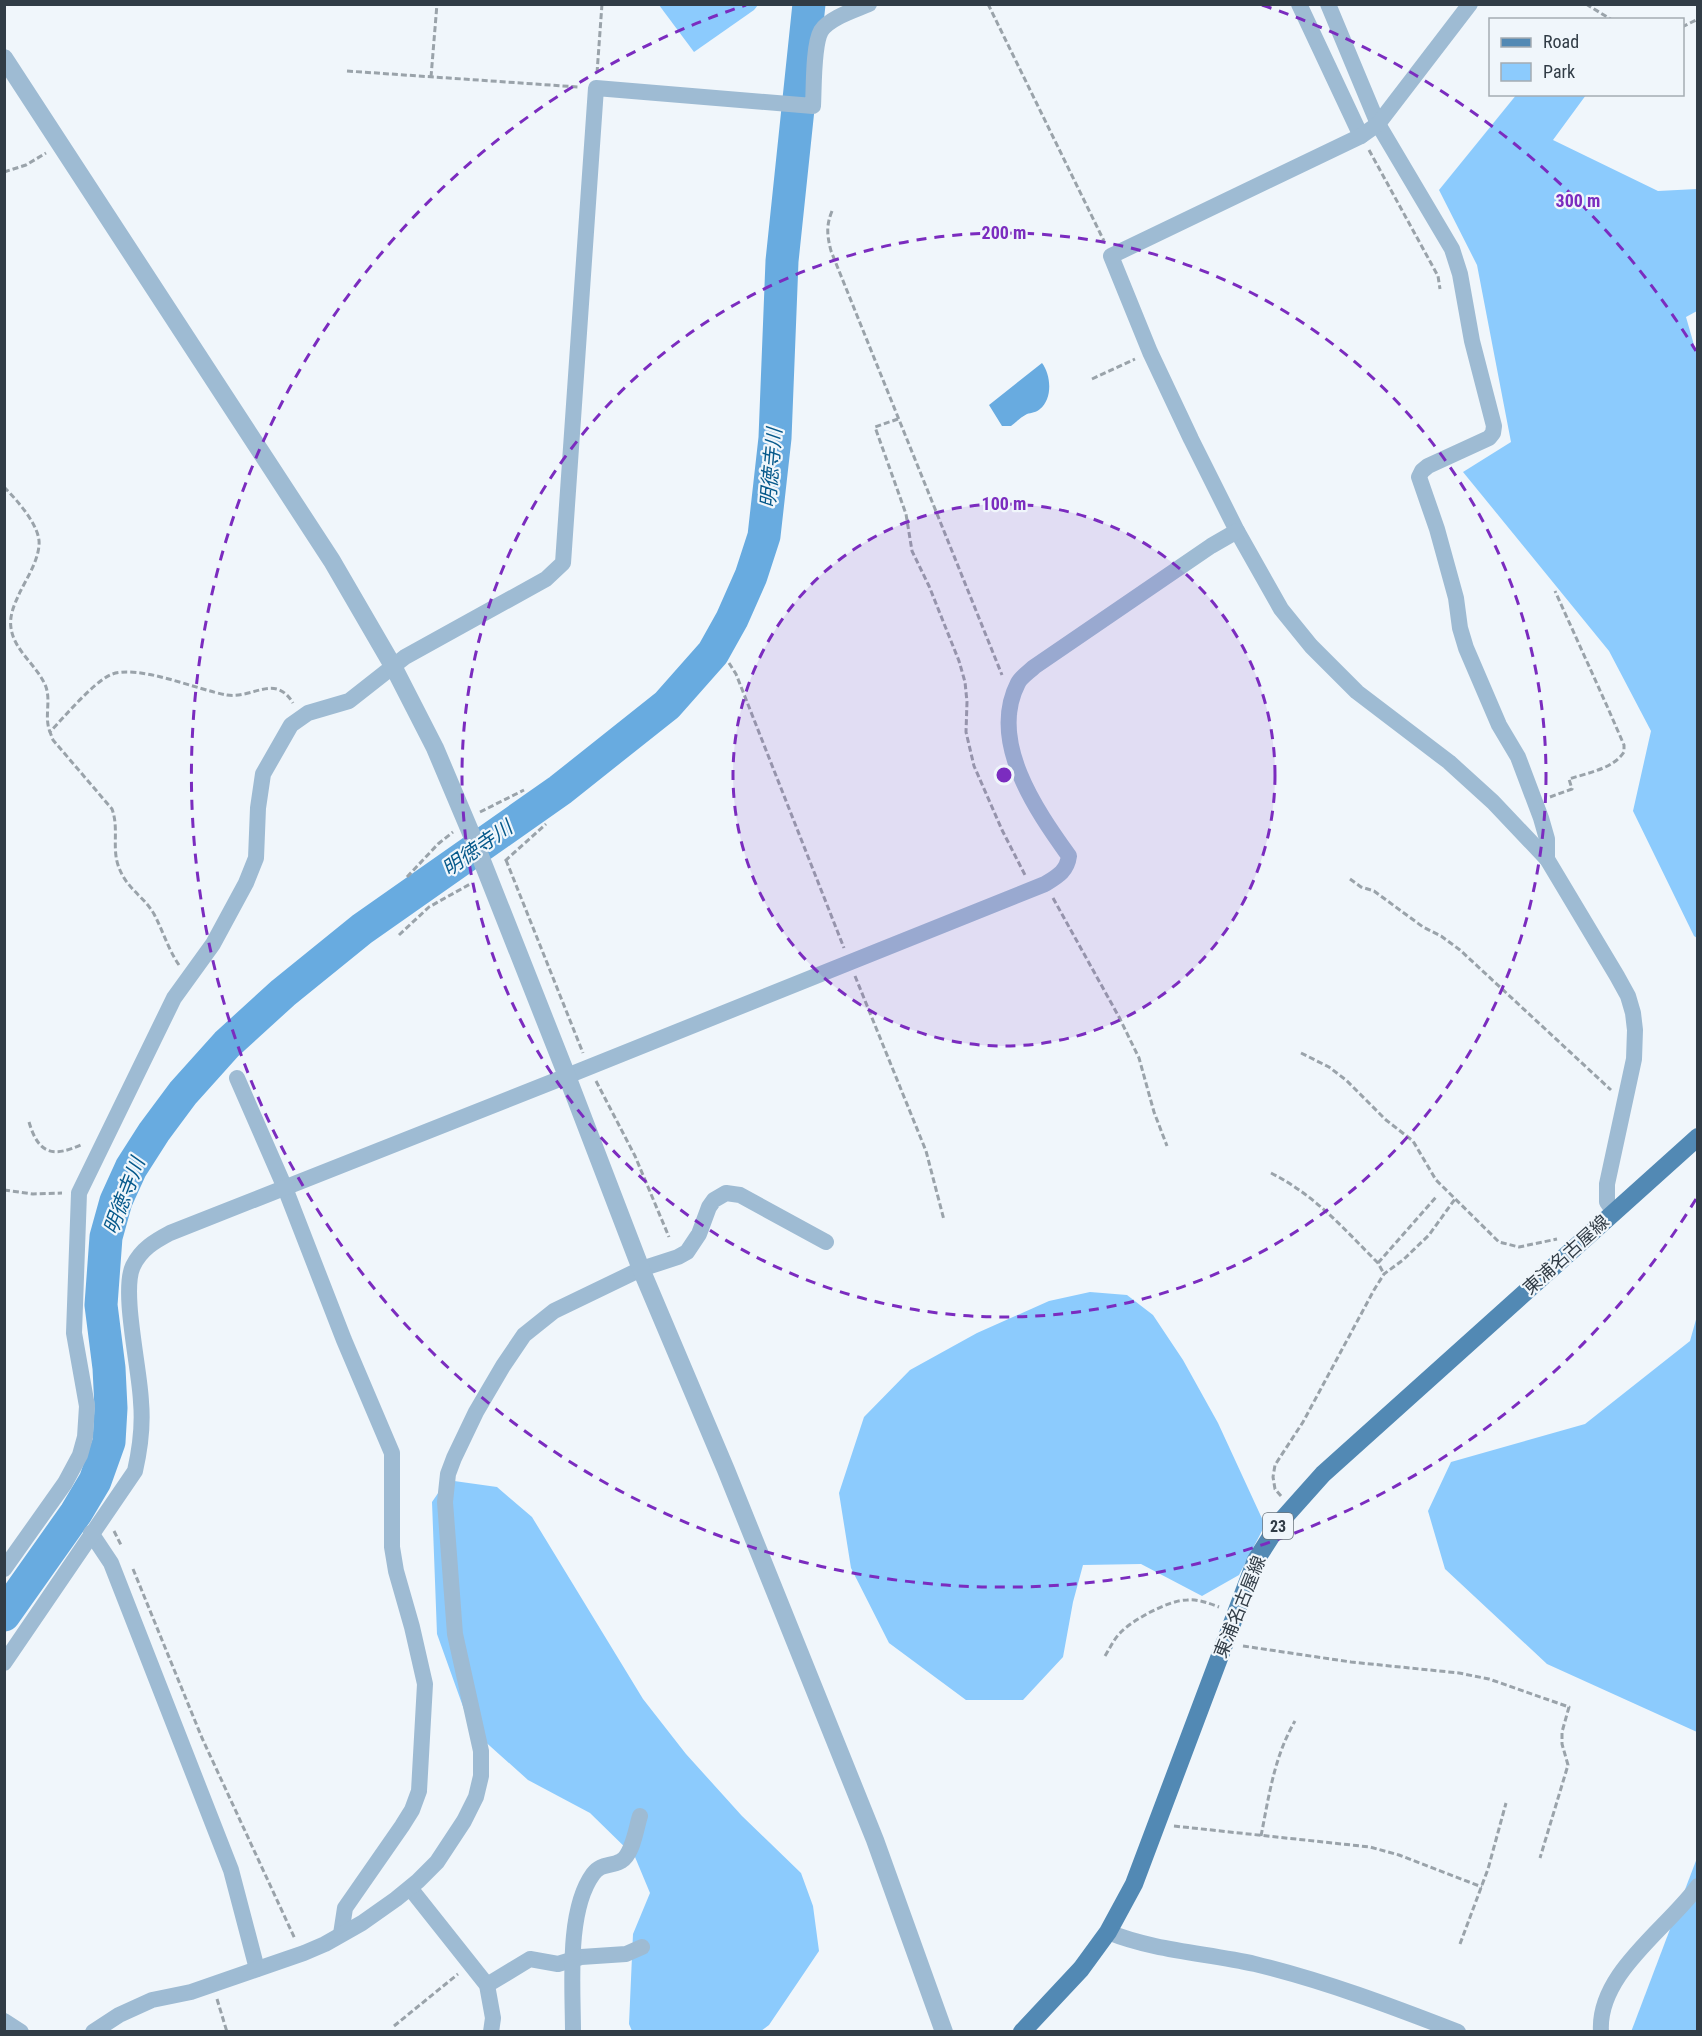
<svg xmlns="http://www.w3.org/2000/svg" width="1702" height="2036" viewBox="0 0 1702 2036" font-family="'Roboto Condensed','Noto Sans JP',sans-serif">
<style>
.green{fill:#8ccbfd}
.water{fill:#68abe0}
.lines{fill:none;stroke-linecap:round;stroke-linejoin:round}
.river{stroke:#68abe0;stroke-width:33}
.path{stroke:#9aa3aa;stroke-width:3;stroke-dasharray:6 3;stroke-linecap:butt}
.minor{stroke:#9ebbd3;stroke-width:16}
.tertiary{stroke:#9ebbd3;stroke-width:18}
.primary{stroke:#5289b4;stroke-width:18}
.ring{fill:none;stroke:#7b2cbf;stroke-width:3;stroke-dasharray:10 8}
.labels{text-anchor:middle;stroke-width:4.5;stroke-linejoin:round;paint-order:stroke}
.shield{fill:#f0f6fb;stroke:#6a747c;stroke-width:1.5}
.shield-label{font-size:16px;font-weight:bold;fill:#313c46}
.street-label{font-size:18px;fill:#313c46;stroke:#f0f6fb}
.water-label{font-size:20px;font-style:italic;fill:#06598b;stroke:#f0f6fb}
.centre{fill:#7b2cbf;stroke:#f0f6fb;stroke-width:3}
.ring-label{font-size:18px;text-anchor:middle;font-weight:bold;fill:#7b2cbf;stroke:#f0f6fb;stroke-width:4.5;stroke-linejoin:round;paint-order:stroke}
</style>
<rect width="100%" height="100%" fill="#f0f6fb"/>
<!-- green -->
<g class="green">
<polygon points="659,5 758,5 754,10 694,52"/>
<polygon points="1517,94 1586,95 1553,140 1658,191 1697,189 1697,311 1686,317 1698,359 1697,938 1694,936 1633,811 1651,731 1609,651 1463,472 1511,442 1477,265 1439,190"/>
<polygon points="1090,1292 1127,1295 1153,1315 1183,1360 1218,1423 1265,1525 1239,1575 1202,1596 1141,1564 1083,1565 1073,1602 1063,1657 1023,1700 966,1700 889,1643 851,1568 839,1493 864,1417 910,1370 977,1333 1049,1301"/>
<polygon points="1697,1316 1698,1732 1697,1732 1547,1664 1445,1569 1428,1511 1451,1462 1585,1424 1690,1341"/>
<polygon points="447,1480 497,1487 532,1517 643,1699 686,1754 742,1816 801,1873 813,1906 819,1951 769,2025 761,2031 632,2031 629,2024 633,1934 650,1893 635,1857 590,1813 528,1780 471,1729 437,1634 432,1502"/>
<polygon points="1697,1858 1697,2031 1631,2032"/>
</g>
<!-- water -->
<path class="water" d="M 1042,363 C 1051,375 1053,398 1040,409 C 1037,412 1031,413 1027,414 C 1021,417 1016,422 1011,426 L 1002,426 L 989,405 Z"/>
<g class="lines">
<!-- river -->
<polyline class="river" points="4,1615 76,1513 95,1481 109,1442 111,1408 109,1368 101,1305 106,1237 116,1201 131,1168 154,1132 183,1093 227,1044 283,993 362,929 560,790 667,705 713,653 732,619 751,576 764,536 775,438 782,261 809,4"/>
<!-- path -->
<g class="path">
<polyline points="988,4 1104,241"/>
<polyline points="1586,4 1612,20"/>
<polyline points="1682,27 1698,19"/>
<polyline points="347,71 578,87"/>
<polyline points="597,73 602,4"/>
<polyline points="431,77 437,4"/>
<polyline points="1369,150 1438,276 1440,289"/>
<polyline points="4,172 26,165 46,153"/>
<path d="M 832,211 C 826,226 827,235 831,251 L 1002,675"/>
<polyline points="1092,379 1135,359"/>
<polyline points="898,419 875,427 906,514 912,551 929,586 959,661 965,682 967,702 966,732 974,766 1002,830 1025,875"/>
<path d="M 4,487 C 17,500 41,527 39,545 C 38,561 27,578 20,592 C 15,603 9,615 11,628 C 14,651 38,666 46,687 C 51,702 44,717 50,732"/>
<polyline points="729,663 736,674 844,948"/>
<path d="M 1550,797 L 1572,789 L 1569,779 C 1587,773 1613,769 1624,752 L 1624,745 L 1607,706 L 1555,591"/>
<polyline points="480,812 524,790"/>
<polyline points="506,860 583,1053"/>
<polyline points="505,861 546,824"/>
<polyline points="407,877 438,844 453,832"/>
<polyline points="1350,879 1361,887 1374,891 1423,927 1441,936 1460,950 1611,1090"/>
<polyline points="1053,898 1119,1017 1139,1058 1154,1112 1167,1146"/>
<polyline points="399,935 429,907 472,883"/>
<path d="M 179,965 C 168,949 163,931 154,914 C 143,895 126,889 118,865 C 112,847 119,828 112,809 L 53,740 L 50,732 C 64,717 93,683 110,675 C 137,663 197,690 227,695 C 253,699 275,673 293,703"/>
<polyline points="855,976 926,1151 944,1220"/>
<polyline points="1301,1053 1329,1067 1346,1080 1386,1120 1413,1141 1436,1180 1499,1242 1519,1247 1557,1239"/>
<polyline points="596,1081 635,1156 669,1237"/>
<path d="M 29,1122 C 39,1156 54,1157 83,1144"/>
<path d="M 1271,1173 C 1316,1196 1343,1228 1378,1263 L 1384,1274"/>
<polyline points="4,1190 33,1194 62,1193"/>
<polyline points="1378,1263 1436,1197"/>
<polyline points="1281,1496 1275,1489 1273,1477 1275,1465 1303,1422 1374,1290 1384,1274 1403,1260 1429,1235 1455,1199"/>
<polyline points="114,1531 122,1547"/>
<polyline points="133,1569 202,1738 295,1939"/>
<polyline points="1243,1646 1351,1662 1459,1673 1489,1679 1569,1707 1562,1732 1562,1744 1568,1765 1540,1858"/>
<path d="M 1105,1656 C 1110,1648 1114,1639 1120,1633 C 1132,1620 1169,1600 1187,1600 C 1198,1599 1208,1603 1219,1607"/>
<polyline points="1174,1826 1370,1847 1399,1855 1482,1887"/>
<path d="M 1261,1836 C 1269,1796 1274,1757 1295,1721"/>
<polyline points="1460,1944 1488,1869 1506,1803"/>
<polyline points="217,1999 227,2032"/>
<polyline points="394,2026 458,1974"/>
</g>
<!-- minor -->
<g class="minor">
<polyline points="1299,4 1361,136"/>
<polyline points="1328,4 1378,124 1452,249 1460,274 1472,341 1494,426 1493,433 1489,438 1428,466 1422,471 1419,477 1437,529 1456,598 1460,628 1466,648 1499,725 1518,757 1541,818 1547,839 1547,859"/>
<polyline points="1470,4 1378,124 1361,136 1111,256 1150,352 1191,439 1237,531 1281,609 1311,646 1357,692 1449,762 1493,802 1547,859 1617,976 1628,996 1633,1013 1635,1030 1634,1059 1607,1184 1607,1202 1614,1212"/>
<polyline points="237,1078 285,1188 344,1340 392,1453 392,1547 396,1571 412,1627 425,1684 419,1791 412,1810 402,1826 345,1908 341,1934"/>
<polyline points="91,1533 111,1563 231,1870 257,1969"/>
<path d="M 4,1569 L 65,1483 L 80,1455 L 85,1437 L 87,1406 L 74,1333 L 79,1193 L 174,998 L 213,944 L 246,883 L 256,858 L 258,808 L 263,774 L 291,725 L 308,713 L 349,701 L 405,657 L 546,579 L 563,563 L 596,88 L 813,106 C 814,89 813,45 821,31 C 829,18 855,10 869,4"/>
<path d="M 4,1663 L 135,1471 C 140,1449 143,1424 141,1402 C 140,1370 121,1291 133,1266 C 141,1249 155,1241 170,1233 L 567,1076 L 1045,884 C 1058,876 1067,871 1069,856 C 1036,810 988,741 1018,683 C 1021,677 1029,672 1034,667 L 1211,546 L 1237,531"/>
<polyline points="410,1888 487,1985 493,2018 491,2032"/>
<path d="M 1108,1932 C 1155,1951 1206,1953 1255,1964 C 1325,1981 1391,2006 1458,2032"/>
<polyline points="487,1985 530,1959 558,1964 581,1957 626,1954 642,1947"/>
<polyline points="4,2021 21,2032"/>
<polyline points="93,2032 119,2015 152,2000 191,1992 304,1953 325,1944 362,1923 396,1899 418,1881 437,1862 464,1821 476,1797 481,1776 481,1751 455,1634 445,1502 448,1474 454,1458 476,1412 503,1366 524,1335 554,1311 641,1269 678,1257 687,1252 699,1234 709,1207 714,1200 726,1193 740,1195 826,1242"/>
<path d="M 573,2032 C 573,1987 566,1911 593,1874 C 601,1863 610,1867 621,1861 C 633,1854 636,1828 640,1816"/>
<path d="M 1601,2032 C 1597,1974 1667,1929 1698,1886"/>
</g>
<!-- tertiary -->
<polyline class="tertiary" points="4,58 332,561 393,666 435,748 473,838 567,1076 641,1269 726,1470 875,1840 944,2032"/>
<!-- primary -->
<polyline class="primary" points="1022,2032 1081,1969 1108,1932 1134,1884 1256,1560 1281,1521 1323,1474 1698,1137"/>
</g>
<!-- distance rings -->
<circle cx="1004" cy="775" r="271" fill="#7b2cbf" fill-opacity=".12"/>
<g class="ring">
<circle cx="1004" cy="775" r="271"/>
<circle cx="1004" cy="775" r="542"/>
<path d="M1696 1199A812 812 0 1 1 746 5M1262 5A812 812 0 0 1 1696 351"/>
</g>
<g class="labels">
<!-- shield labels -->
<rect class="shield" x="1263" y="1513" width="30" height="26" rx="4.5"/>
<g class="shield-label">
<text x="1278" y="1532">23</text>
</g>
<!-- street labels -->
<g class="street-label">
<text transform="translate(1566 1255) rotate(-42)" y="6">東浦名古屋線</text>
<text transform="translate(1240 1607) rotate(-68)" y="6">東浦名古屋線</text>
</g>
<!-- water labels -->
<g class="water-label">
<text transform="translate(771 468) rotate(-85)" y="7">明徳寺川</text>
<text transform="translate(477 848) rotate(-35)" y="7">明徳寺川</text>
<text transform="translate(124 1196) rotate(-69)" y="7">明徳寺川</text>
</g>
</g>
<circle cx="1004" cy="775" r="9" class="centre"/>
<g class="ring-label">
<text x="1578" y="207">300 m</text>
<text x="1004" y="239">200 m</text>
<text x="1004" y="510">100 m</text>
</g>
<!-- border -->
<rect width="1702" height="2036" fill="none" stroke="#313c46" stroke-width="12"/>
<!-- legend -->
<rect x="1489" y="18" width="195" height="78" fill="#f0f6fb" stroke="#a4acb3" stroke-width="1.5"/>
<rect x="1501" y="38" width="30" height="9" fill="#5289b4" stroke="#a4acb3" stroke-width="1.5"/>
<text x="1543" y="48" font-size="18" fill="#313c46">Road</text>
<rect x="1501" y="63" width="30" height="18" fill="#8ccbfd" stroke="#a4acb3" stroke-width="1.5"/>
<text x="1543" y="78" font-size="18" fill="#313c46">Park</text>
</svg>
